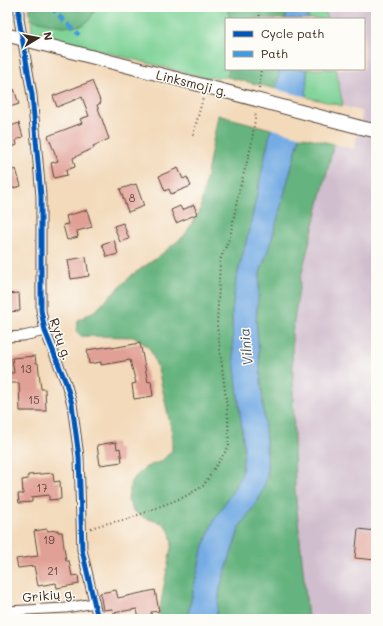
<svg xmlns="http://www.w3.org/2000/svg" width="383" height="626" viewBox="0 0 383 626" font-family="Mali,sans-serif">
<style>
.industrial{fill:#d0bdcd}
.green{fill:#7cd195;stroke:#5c7e5a}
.forest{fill:#65b37e;stroke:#506e4e}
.water{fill:#75ace4;stroke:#586b81}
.pier{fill:#f3dabb}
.building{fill:#e1a096}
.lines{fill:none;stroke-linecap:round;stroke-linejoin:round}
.minor-casing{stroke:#574436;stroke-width:11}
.secondary-casing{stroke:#574436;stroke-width:15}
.path{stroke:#574436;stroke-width:2;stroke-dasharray:1 3;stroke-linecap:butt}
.minor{stroke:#fff;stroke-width:9}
.secondary{stroke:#fff;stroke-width:13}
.secondary-bridge-casing{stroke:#574436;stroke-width:15;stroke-linecap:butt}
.secondary-bridge{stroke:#fff;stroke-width:13}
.quiet{stroke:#3f9ce0;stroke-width:4;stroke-dasharray:8 4;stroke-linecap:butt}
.cycleway-casing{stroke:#fdfcf7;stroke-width:8}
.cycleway{stroke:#0057b8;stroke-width:5}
.labels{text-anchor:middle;stroke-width:3;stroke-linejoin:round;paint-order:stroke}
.number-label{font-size:11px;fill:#64483c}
.street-label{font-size:13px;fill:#3b2a1e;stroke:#fdfcf7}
.water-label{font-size:14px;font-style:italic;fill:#4f5863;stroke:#fdfcf7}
</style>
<rect width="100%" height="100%" fill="#fdfcf7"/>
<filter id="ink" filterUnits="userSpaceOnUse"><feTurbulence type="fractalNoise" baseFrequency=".025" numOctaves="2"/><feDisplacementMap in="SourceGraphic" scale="8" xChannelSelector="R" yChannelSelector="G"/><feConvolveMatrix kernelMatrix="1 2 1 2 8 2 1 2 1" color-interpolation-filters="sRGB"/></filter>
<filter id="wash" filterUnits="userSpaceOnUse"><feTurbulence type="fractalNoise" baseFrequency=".012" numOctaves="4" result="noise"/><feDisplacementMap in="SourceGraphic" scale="16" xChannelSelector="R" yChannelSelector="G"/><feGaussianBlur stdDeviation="0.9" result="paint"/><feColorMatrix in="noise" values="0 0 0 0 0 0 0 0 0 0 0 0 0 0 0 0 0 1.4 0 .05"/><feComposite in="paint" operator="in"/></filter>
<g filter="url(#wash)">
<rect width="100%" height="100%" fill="#f3dabb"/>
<!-- industrial -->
<polygon class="industrial" points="325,7 376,7 376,619 308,619 295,490 292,334 301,276 334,144 354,149 363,112 343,106 336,69 364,69 364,19 327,19"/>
<!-- green -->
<g class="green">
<polygon points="96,7 227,7 230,19 226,19 226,69 230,69 227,77 205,78 32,33 31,19 73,27 88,21"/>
<polygon points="307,7 325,7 327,19 308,19"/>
<polygon points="307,69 336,69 343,106 306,97"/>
</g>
<!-- forest -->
<g class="forest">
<path d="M 30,7 L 96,7 C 94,11 92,17 88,21 C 77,33 46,22 31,19 L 29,13 Z"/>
<polygon points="227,7 286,7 286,19 230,19"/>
<polygon points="230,69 280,69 276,89 227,77"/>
<polygon points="218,115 271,129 250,227 236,280 232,313 233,350 244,448 242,473 202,551 187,619 158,619 172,542 169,530 162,523 145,518 134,512 128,500 131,481 146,467 162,461 172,450 172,433 158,369 150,349 135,337 81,336 76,330 78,320 96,310 132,275 158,257 184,236 200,211"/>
<polygon points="300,136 334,144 301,276 292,334 295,490 308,619 216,619 220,588 240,526 259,499 267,478 267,455 256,320 260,273 273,235"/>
</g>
<!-- water -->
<g class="water">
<polygon points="286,7 307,7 308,19 286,19"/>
<polygon points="280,69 307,69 306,97 300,136 273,235 260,273 256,320 267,455 267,478 259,499 240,526 220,588 216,619 187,619 202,551 213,522 232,492 242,473 244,448 233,350 232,313 236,280 250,227 271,129 276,89"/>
</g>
<!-- pier -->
<polygon class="pier" points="274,89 308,97 302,137 269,128"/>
<g id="blocks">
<!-- building -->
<g class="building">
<polygon points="92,81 101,103 97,105 109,139 93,146 94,148 73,158 75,167 66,170 67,175 54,178 51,163 58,161 48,136 82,123 80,119 89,116 82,97 57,107 53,96"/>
<polygon points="14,89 19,104 7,108 7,91"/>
<polygon points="9,118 11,126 19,123 23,137 16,140 17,145 7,149 7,119"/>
<polygon points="178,168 183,179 187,177 191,186 171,194 169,189 165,191 159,176"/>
<polygon points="16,169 21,186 7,190 7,172"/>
<polygon points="136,184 144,206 128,212 120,189"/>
<polygon points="194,205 197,214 176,223 171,210 180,206 182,210"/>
<polygon points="87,210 92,227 77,231 78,237 67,240 63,225 68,224 66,216"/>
<polygon points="123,223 129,239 120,242 114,226"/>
<polygon points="114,240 118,254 107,257 102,244"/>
<polygon points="86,257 89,276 71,279 68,260"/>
<polygon points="19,293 20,311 7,312 7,294"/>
<polygon points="140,343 148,382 151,381 153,396 134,399 132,384 136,383 130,360 101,365 101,362 89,364 87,350 111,346 112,348"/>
<polygon points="35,356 36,363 38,363 41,389 45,389 46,411 20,411 19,383 7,383 7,373 14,373 12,358"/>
<polygon points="116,442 117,449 120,448 122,462 100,465 97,445"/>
<polygon points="53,473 54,482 60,481 61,499 49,500 49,495 32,497 32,502 19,503 18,494 23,494 22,480 28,479 28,475"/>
<polygon points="47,529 48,531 58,530 58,532 62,532 66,561 69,561 72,576 78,575 79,584 57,588 56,583 38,586 34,566 18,568 16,559 38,556 34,531"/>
<polygon points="358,529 376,531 376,560 355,558"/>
<polygon points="116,590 118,598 155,590 159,611 151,612 152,619 139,619 137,609 113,613 112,609 103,610 100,593"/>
</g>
</g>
</g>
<g filter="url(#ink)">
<use href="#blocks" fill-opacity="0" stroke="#574436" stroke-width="1"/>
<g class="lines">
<!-- minor casing -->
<g class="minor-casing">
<g id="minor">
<polyline points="19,7 19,19 32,95 41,196 41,310 45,331 66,383 72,404 79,457 82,550 98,619"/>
<polyline points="7,337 23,336 45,331"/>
<polyline points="7,611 66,608 94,603"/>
</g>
</g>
<!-- secondary casing -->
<g class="secondary-casing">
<g id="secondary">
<polyline points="7,35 224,91"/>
<polyline points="359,127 376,131"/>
</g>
</g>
<!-- path -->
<g class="path">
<polyline points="258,7 260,19"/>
<polyline points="259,88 261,69"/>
<polyline points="193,135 203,98"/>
<polyline points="91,528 104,524 128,519 184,497 203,486 229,446 228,416 217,325 220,260 230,237 239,191 251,147 256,112"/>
</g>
<!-- minor -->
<use href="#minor" class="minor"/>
<!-- secondary -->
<use href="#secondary" class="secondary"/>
<!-- secondary-bridge casing -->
<g class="secondary-bridge-casing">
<polyline id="secondary-bridge" points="224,91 359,127"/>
</g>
<!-- secondary-bridge -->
<use href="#secondary-bridge" class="secondary-bridge"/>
<!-- quiet -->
<polyline class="quiet" points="50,7 79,35"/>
<!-- cycleway casing -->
<g class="cycleway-casing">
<polyline id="cycleway" points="19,7 19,19 32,95 41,196 41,310 45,331 66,383 72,404 79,457 82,550 98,619"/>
</g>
<!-- cycleway -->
<use href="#cycleway" class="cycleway"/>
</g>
</g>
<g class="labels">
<!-- number labels -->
<g class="number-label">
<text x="132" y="202">8</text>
<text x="26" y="373">13</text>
<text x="34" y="404">15</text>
<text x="42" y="492">17</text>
<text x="49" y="544">19</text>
<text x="53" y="575">21</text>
</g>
<!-- street labels -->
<g class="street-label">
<text transform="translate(192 83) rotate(14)" y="5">Linksmoji g.</text>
<text transform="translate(61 339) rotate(71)" y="5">Rytų g.</text>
<text transform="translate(49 595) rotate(-5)" y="5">Grikių g.</text>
</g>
<!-- water labels -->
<g class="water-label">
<text transform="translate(246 347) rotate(-96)" y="5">Vilnia</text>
</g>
</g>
<!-- margin -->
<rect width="383" height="626" fill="none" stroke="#fdfcf7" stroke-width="24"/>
<!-- legend -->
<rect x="225" y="18" width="140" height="52" fill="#fdfcf7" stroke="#afa8a0"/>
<rect x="233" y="31" width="20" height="6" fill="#0057b8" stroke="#afa8a0"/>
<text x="261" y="38" font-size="12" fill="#3b2a1e">Cycle path</text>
<rect x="233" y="51" width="20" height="6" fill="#3f9ce0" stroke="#afa8a0"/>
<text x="261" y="58" font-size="12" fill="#3b2a1e">Path</text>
<!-- north arrow -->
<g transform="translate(38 38) rotate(80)" stroke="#fdfcf7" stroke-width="3" paint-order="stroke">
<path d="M0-3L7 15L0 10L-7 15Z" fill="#3b2a1e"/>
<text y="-6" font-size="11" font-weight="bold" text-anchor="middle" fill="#3b2a1e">N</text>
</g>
</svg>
